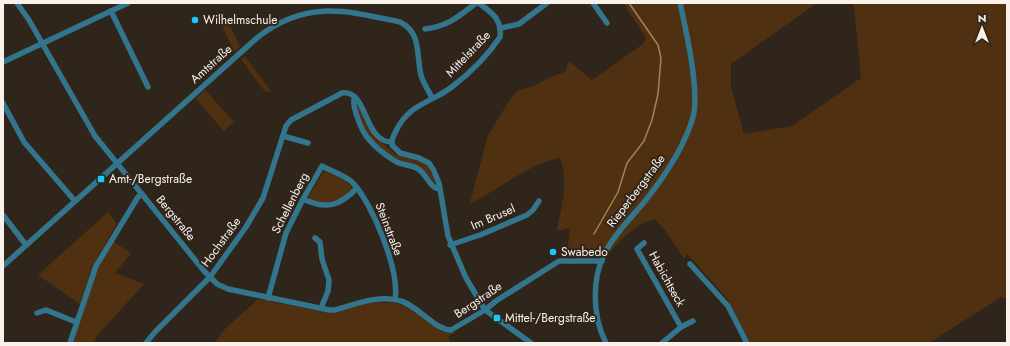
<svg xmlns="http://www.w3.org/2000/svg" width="1010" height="346" viewBox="0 0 1010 346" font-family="Jost,sans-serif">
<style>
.green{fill:#4f3010}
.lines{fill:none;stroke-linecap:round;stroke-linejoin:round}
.stream{stroke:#a3805d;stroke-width:1.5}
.street{stroke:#32758c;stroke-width:5.5}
.poi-dot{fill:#17cafb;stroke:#30251b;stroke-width:1.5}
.labels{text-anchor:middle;stroke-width:4;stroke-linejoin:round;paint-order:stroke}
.poi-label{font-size:12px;fill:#f9f1ea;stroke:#30251b;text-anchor:start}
.street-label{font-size:12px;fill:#f9f1ea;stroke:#30251b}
</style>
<rect width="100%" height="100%" fill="#30251b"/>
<!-- green -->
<g class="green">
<path d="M 623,3 L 817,3 L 731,64 L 731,87 L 744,134 L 792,126 L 861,78 L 854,7 L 851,3 L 1007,3 L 1007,299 L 1001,297 L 929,343 L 751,343 L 726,297 L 687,254 L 684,259 L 665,230 L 655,219 C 641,221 617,241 610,253 C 603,253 601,256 594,257 C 588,258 583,257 577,257 L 577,255 L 567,253 L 570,228 L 557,231 C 561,207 569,182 560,158 C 526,164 502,189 470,203 L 488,135 L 511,98 L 517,91 L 536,85 L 548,78 L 565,72 L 569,61 L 592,80 L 643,44 L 646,38 Z"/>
<polygon points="224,13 240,47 234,52 218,16"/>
<polygon points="245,56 272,93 265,91 261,87 241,59"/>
<polygon points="205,90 234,122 224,131 196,99"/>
<polygon points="357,103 372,133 396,155 417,161 419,159 429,167 438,186 422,170 395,160 368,137 357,109"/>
<path d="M 324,171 C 332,174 350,181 352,189 C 334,205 329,205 307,199 Z"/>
<polygon points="108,212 117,224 93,265 80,304 38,275"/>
<polygon points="113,241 131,253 115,273 144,284 96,337 94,343 72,343 98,267"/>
<polygon points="258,299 330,313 372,302 395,303 413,309 443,332 454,332 456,333 448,336 450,342 453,341 455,343 214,343 225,329"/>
</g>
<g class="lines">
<!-- stream -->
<polyline class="stream" points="594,234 618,192 627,163 644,141 652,120 658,94 661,58 658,45 629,3"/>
<!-- street -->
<g class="street">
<path d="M 17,3 L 29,20 L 95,136 L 204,271 L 217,284 L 228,289 L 329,310 L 335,310 C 356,304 380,294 401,301 C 418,306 435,330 451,330 L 485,310 L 496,301 L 559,261 L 602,261"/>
<path d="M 479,3 C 492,13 502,19 500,37 C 488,55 470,73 453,86 C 432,103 409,103 396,131 C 394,135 391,139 392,145 L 400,153 L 419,158 L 429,163 L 433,169 L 439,183 L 448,236 L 466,278 L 485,310 L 531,343"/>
<polyline points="593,3 607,23"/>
<polyline points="111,11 148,87"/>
<polyline points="501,28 519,24 547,3"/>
<path d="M 425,29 C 448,26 458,17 476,3"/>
<polyline points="3,62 128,3"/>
<path d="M 355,97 C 350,103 362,131 367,137 C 374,146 385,155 395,161 C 402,166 411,164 418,169 C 427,174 429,188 440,189"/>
<polyline points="3,103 24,142 75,201"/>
<polyline points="283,136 308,143"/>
<path d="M 303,199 C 326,210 340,206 357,188"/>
<polyline points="3,215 26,245"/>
<polyline points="315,238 320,242 322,259 329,280 328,291 321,308"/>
<polyline points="644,243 637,249 681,327"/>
<polyline points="450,245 480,235 527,215 533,210 539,201"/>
<polyline points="690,264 728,306 747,343"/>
<path d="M 3,266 L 258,37 C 306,0 344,10 400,22 C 422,33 416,55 421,75 C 423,83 429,91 432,98"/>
<path d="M 268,298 L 286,233 L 303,199 L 322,166 C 331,171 344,175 352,182 C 372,202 400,271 395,299"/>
<polyline points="37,313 46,310 76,322"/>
<polyline points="70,343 96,266 138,197 142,194"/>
<path d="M 146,343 L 155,332 L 210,277 L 246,227 L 263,198 L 286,126 L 291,120 L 342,93 C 368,89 363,142 392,142"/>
<path d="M 606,343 C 592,316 591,276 607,249 C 617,231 632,217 645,201 C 665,176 684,148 693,117 C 700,92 686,30 680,3"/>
<polyline points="662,343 681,327 693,321"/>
</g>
</g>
<!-- markers -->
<g class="poi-dot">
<circle cx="195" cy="20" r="4"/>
<rect x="97" y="175" width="8" height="8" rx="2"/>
<circle cx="553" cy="252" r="4"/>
<rect x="493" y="314" width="8" height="8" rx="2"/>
</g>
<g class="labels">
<!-- poi labels -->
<g class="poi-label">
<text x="203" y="24">Wilhelmschule</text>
<text x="109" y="183">Amt-/Bergstraße</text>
<text x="561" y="256">Swabedo</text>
<text x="505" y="322">Mittel-/Bergstraße</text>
</g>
<!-- street labels -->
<g class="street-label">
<text transform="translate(468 54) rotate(-46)" y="4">Mittelstraße</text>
<text transform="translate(211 64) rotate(-42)" y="4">Amtstraße</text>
<text transform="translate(636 191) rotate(-53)" y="4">Rieperbergstraße</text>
<text transform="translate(290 203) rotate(-63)" y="4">Schellenberg</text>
<text transform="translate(493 217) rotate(-23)" y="4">Im Brusel</text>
<text transform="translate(176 218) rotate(51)" y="4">Bergstraße</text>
<text transform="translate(389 229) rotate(69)" y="4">Steinstraße</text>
<text transform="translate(221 242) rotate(-54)" y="4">Hochstraße</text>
<text transform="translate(667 279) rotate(61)" y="4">Habichtseck</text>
<text transform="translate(478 300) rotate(-34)" y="4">Bergstraße</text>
</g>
</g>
<!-- border -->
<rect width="1010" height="346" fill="none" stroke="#f9f1ea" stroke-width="8"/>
<!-- north arrow -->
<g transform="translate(982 28)" stroke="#30251b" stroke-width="3" paint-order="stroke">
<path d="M0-3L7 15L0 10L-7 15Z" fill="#f9f1ea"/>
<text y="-6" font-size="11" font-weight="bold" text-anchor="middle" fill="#f9f1ea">N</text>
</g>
</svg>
